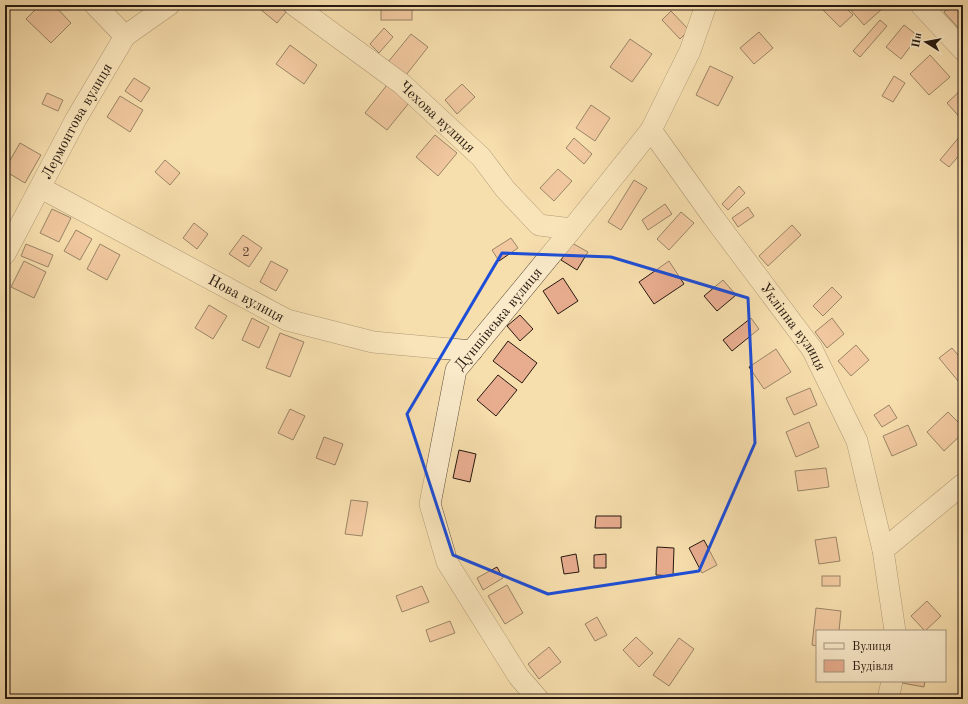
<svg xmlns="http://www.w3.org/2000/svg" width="968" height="704" viewBox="0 0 968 704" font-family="'Old Standard TT',serif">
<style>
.building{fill:#e8ad8f;stroke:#261910}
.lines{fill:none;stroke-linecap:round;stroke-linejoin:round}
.minor-casing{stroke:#5a4a37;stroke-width:22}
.minor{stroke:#faeaca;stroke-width:21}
.marked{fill:none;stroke:#1d4ed8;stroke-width:3;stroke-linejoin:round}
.labels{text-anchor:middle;stroke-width:4;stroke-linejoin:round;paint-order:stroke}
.number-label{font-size:13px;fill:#563e30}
.street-label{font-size:15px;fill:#261910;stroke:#faeaca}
</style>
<rect width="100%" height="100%" fill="#f7dead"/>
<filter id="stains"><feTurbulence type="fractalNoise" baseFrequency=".005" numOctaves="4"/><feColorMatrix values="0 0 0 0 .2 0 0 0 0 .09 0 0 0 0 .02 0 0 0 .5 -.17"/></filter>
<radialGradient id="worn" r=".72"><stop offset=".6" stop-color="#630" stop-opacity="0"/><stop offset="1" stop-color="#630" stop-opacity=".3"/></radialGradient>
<!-- building -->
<g class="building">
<polygon points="40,5 54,5 71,23 51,43 26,19"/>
<polygon points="263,5 278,5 286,12 277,23 260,9"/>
<rect x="381" y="5" width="31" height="15"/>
<polygon points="823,5 843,5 853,15 840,27 821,8"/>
<polygon points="850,5 880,5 883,8 864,25 848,7"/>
<polygon points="952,5 963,5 963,31 962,32 944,12"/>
<polygon points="671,11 689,30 680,39 662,20"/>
<polygon points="880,20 887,26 860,57 853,51"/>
<polygon points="904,25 918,36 901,59 886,47"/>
<polygon points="384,28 393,37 379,53 370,44"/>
<polygon points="759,32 773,48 754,64 740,48"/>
<polygon points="411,34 428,47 406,75 388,62"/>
<polygon points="630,39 652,54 632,82 610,67"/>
<polygon points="290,45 317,65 304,84 276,64"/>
<polygon points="930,55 950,77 929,95 910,74"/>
<polygon points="710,66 733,77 718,106 696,95"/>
<polygon points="894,76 905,83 893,102 882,96"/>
<polygon points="134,78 150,88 141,102 125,91"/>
<polygon points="462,84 475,97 457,114 445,100"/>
<polygon points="387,85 409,103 387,130 365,113"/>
<polygon points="963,88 963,121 947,103"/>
<polygon points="47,93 63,100 58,111 42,104"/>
<polygon points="120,96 143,110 130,132 107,117"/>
<polygon points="591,105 610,118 595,141 576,128"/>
<polygon points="435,135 457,153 438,176 416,157"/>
<polygon points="960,136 963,138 963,151 949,167 940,160"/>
<polygon points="574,138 592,154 584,164 566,148"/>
<polygon points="20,143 41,155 25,183 5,171 5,169"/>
<polygon points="165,160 180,173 170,185 155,172"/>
<polygon points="558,169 572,181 554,201 540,188"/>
<polygon points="634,180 647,188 621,230 608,222"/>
<polygon points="739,186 745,193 728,210 722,204"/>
<polygon points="665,204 672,214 648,230 642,220"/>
<polygon points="748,207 754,216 738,227 732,218"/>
<polygon points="52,209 71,218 59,242 40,233"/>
<polygon points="681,212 694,223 669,250 657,239"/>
<polygon points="194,223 208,234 197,249 183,238"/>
<polygon points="792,225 801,235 768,266 759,256"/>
<polygon points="76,230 92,239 80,260 64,251"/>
<polygon points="243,235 262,248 249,267 229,254"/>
<polygon points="511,238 518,248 499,261 492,250"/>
<polygon points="572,243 588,252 577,270 561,260"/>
<polygon points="26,244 53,255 48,267 21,256"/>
<polygon points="100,244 120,255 107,280 87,269"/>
<polygon points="24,261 46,272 34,298 11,287"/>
<polygon points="271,261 288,270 276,291 260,282"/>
<polygon points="669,261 684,284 654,304 639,282"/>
<polygon points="563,278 578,301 558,314 543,291"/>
<polygon points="723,280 736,295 717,311 704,296"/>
<polygon points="832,287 842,297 823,316 813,306"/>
<polygon points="209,305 227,316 213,339 195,328"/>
<polygon points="520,315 533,329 520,341 507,326"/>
<polygon points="252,318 269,327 259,348 242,340"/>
<polygon points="751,318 759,329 732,351 723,340"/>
<polygon points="832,318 844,334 827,348 815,332"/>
<polygon points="280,333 304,342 290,377 266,368"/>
<polygon points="508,341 537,363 522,383 493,361"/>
<polygon points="856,345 869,360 851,376 838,361"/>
<polygon points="952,348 963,361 963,387 939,358"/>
<polygon points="776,349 791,372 764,389 749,367"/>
<polygon points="498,375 517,390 496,416 477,400"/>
<polygon points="810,388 817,405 794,415 786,398"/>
<polygon points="889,405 897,418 882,427 874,415"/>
<polygon points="290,409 305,416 293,440 278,433"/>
<polygon points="948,412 963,427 963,433 944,451 927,432"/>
<polygon points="809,422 819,447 796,457 786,432"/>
<polygon points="908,425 917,445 892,456 883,436"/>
<polygon points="324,437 343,444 335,465 316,458"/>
<polygon points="459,450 476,454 470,482 453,478"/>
<polygon points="826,468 829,487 798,491 795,471"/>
<polygon points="351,500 368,502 362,536 345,534"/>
<polygon points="596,516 621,516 621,528 595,528"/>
<polygon points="836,537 840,561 819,564 815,540"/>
<polygon points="704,540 717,565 702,573 689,548"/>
<polygon points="657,547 674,548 673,576 656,575"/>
<polygon points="576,554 579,572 564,574 561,557"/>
<polygon points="606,554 606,568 594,568 594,555"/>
<polygon points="497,567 503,578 483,590 477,578"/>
<rect x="822" y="576" width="18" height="10"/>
<polygon points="507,585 523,613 505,624 488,596"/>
<polygon points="422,586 429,602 402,612 396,596"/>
<polygon points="927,601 941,616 925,631 911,616"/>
<polygon points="816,608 841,611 839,631 817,631 817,646 812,645"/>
<polygon points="597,617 607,635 595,641 585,624"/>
<polygon points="450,621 455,633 430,642 426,630"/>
<polygon points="636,637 653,653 639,667 623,650"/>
<polygon points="679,638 694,649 669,686 653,675"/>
<polygon points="549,647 561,662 539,679 528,664"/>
<polygon points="903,681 925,681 924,687 902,683"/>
</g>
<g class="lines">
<!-- minor casing -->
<g class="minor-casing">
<g id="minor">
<polyline points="95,5 125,36"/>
<path id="s1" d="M 294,5 L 402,84 L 481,157 L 505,189 L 539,225 L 572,229"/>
<polyline points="921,5 963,50"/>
<path id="s2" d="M 651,130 L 713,217 L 812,349 L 857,441 L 883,550 L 895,631"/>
<path id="s3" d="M 41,188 L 287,320 L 373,342 L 472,351"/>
<path id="s4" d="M 5,254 L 76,119 L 125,36 L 169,5"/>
<polyline points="883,550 963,484"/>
<path id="s5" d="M 538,699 L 519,677 L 447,562 L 430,504 L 456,370 L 572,229 L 651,130 L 690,51 L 706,5"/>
<polyline points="888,699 892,681"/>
</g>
</g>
<!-- minor -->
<use href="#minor" class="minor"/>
</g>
<!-- marked area -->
<path d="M0 0H968V704H0ZM 502,253 L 611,257 L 748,298 L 755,443 L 699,571 L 548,594 L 453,555 L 407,414 Z" fill="#f7dead" fill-opacity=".55" fill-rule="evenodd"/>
<path class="marked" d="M 502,253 L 611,257 L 748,298 L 755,443 L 699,571 L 548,594 L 453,555 L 407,414 Z"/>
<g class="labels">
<!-- number labels -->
<g class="number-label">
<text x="246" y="256">2</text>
</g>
<!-- street labels -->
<g class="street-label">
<text dy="5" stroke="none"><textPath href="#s1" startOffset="182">Чехова вулиця</textPath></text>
<text dy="5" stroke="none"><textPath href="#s4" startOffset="151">Лермонтова вулиця</textPath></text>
<text dy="5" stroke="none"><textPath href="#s3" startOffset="233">Нова вулиця</textPath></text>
<text dy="5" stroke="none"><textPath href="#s5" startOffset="428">Дуншівська вулиця</textPath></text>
<text dy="5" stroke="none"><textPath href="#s2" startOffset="243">Уклінна вулиця</textPath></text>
</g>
</g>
<!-- margin -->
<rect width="968" height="704" fill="none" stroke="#f7dead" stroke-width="20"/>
<rect x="6" y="6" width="956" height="692" fill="none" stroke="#261910" stroke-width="2"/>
<rect x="10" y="10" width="948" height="684" fill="none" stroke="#261910"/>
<!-- legend -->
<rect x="816" y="630" width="130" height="52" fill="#faeaca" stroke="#a59680"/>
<rect x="824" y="643" width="20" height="6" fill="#faeaca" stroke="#a59680"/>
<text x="852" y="650" font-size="12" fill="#261910">Вулиця</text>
<rect x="824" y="660" width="20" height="12" fill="#e8ad8f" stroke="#a59680"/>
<text x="852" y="670" font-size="12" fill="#261910">Будівля</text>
<!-- north arrow -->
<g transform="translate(926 42) rotate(281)" stroke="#faeaca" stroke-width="3" paint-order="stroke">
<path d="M0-3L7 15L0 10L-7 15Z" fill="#261910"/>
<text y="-6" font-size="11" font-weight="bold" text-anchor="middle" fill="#261910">Пн</text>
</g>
<rect width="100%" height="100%" filter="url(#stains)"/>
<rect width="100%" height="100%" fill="url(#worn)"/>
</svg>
